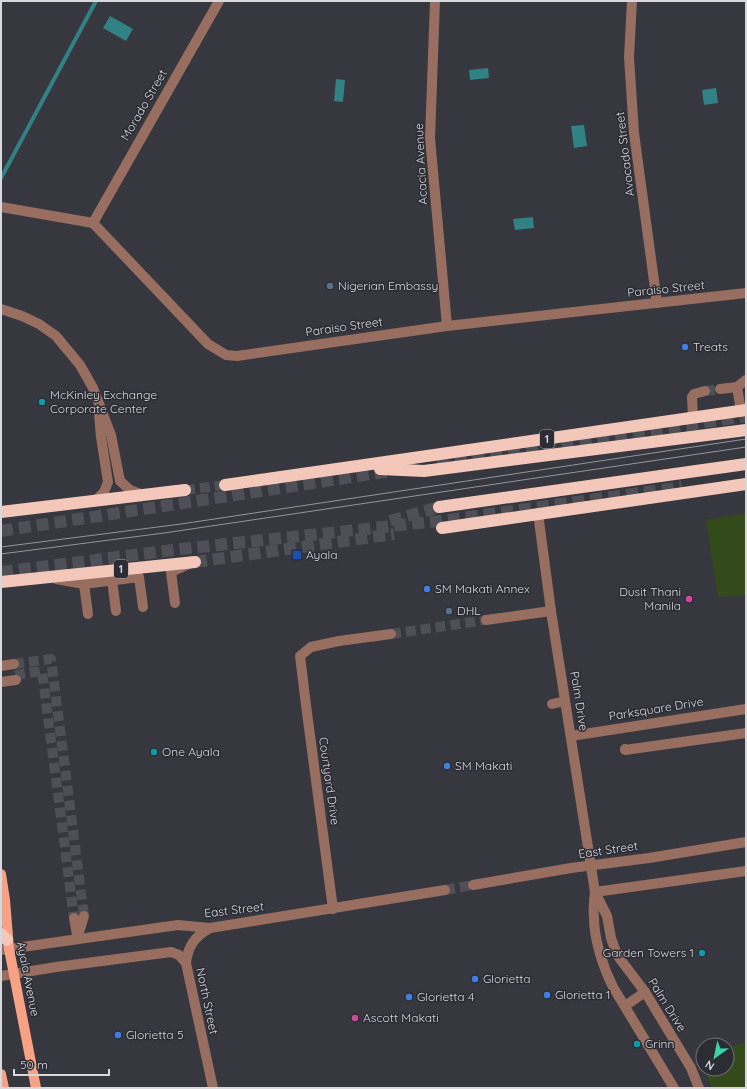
<svg xmlns="http://www.w3.org/2000/svg" width="747" height="1089" viewBox="0 0 747 1089" font-family="Quicksand,sans-serif">
<style>
.green{fill:#334b1b}
.water{fill:#308285}
.lines{fill:none;stroke-linecap:round;stroke-linejoin:round}
.stream{stroke:#308285;stroke-width:4}
.minor-tunnel{stroke:#4e4f57;stroke-width:10;stroke-dasharray:10 5;stroke-linecap:butt}
.major-tunnel{stroke:#4e4f57;stroke-width:10;stroke-dasharray:10 5;stroke-linecap:butt}
.highway-tunnel{stroke:#4e4f57;stroke-width:12;stroke-dasharray:12 6;stroke-linecap:butt}
.minor{stroke:#986e60;stroke-width:10}
.major{stroke:#f7a185;stroke-width:10}
.highway{stroke:#f3c8bb;stroke-width:12}
.tram{stroke:#95959b;stroke-width:1}
.service-dot{fill:#5c6f8a;stroke:#2c2d34;stroke-width:1.5}
.shop-dot{fill:#3f7fe0;stroke:#2c2d34;stroke-width:1.5}
.culture-dot{fill:#0f9aa8;stroke:#2c2d34;stroke-width:1.5}
.transit-dot{fill:#1a4fb4;stroke:#2c2d34;stroke-width:1.5}
.hotel-dot{fill:#d1479c;stroke:#2c2d34;stroke-width:1.5}
.labels{text-anchor:middle;stroke-width:3;stroke-linejoin:round;paint-order:stroke}
.shield{fill:#2c2d34;stroke:#a4a4aa;stroke-width:1}
.shield-label{font-size:11px;font-weight:bold;fill:#d7d7dc}
.street-label{font-size:12px;fill:#d7d7dc;stroke:#2c2d34}
.poi-label{font-size:12px;fill:#d7d7dc;stroke:#2c2d34;text-anchor:start}
</style>
<rect width="100%" height="100%" fill="#36373f"/>
<!-- green -->
<g class="green">
<polygon points="746,513 746,595 718,597 706,520"/>
<polygon points="746,1042 746,1088 712,1088 704,1069 727,1069 727,1048"/>
</g>
<!-- water -->
<g class="water">
<polygon points="110,16 133,29 126,41 103,28"/>
<polygon points="488,68 489,78 470,80 469,70"/>
<polygon points="336,79 345,80 343,102 334,101"/>
<polygon points="716,88 718,103 704,105 702,90"/>
<polygon points="584,125 587,146 574,148 571,126"/>
<polygon points="533,217 534,228 515,230 513,219"/>
</g>
<g class="lines">
<!-- stream -->
<polyline class="stream" points="1,178 96,1"/>
<!-- minor-tunnel -->
<g class="minor-tunnel">
<polyline points="705,391 720,389"/>
<polyline points="391,634 486,620"/>
<polyline points="14,664 51,659 84,916"/>
<polyline points="15,675 42,671 74,918"/>
<polyline points="445,890 473,885"/>
</g>
<!-- major-tunnel -->
<polyline class="major-tunnel" points="185,490 225,485"/>
<!-- highway-tunnel -->
<g class="highway-tunnel">
<polyline points="437,464 746,416"/>
<polyline points="390,521 439,507"/>
<polyline points="1,531 391,471"/>
<polyline points="195,562 394,534"/>
<polyline points="1,572 181,549 448,520 682,487"/>
</g>
<!-- minor -->
<g class="minor">
<polyline points="435,1 430,138 447,326"/>
<polyline points="632,1 629,57 634,133 657,303"/>
<polyline points="1,207 93,223 208,344 226,355 237,356 447,326 746,293"/>
<polyline points="93,223 219,1"/>
<polyline points="1,309 22,316 39,324 56,336 80,365 93,388 111,435 120,481 130,490 143,495"/>
<polyline points="737,387 741,411"/>
<polyline points="720,389 737,387 746,380"/>
<polyline points="693,417 692,397 694,394 705,391"/>
<polyline points="96,500 104,492 108,482 101,437 99,414"/>
<path d="M 538,513 L 551,611 L 595,892 C 594,901 593,909 594,917 C 594,940 603,967 613,987 L 674,1088"/>
<polyline points="56,579 84,584 139,577 143,607"/>
<polyline points="112,580 116,611"/>
<polyline points="84,584 88,614"/>
<polyline points="175,603 171,572 189,564"/>
<polyline points="486,620 551,611"/>
<polyline points="1,666 14,664"/>
<polyline points="1,682 16,680"/>
<polyline points="552,704 565,701"/>
<polyline points="571,736 746,709"/>
<polyline points="625,749 625,750 746,733"/>
<polyline points="473,885 571,868 649,858 746,842"/>
<polyline points="595,892 746,871"/>
<polyline points="596,894 607,916 611,938 617,955 645,992 691,1068 699,1088"/>
<polyline points="333,909 306,705 300,656 311,647 339,641 391,634"/>
<polyline points="74,918 77,935"/>
<path d="M 210,928 C 195,936 188,946 186,963 L 213,1088"/>
<polyline points="77,939 84,916"/>
<polyline points="1,950 178,925 210,928 445,890"/>
<polyline points="1,976 56,967 171,952 179,955 186,963"/>
<polyline points="625,1006 645,992"/>
</g>
<!-- major -->
<g class="major">
<polyline points="1,874 5,900 9,949 36,1088"/>
<polyline points="1,1074 4,1088"/>
</g>
<!-- highway -->
<g class="highway">
<polyline points="380,469 424,471 746,430"/>
<polyline points="225,485 746,410"/>
<polyline points="439,507 746,464"/>
<polyline points="1,512 185,490"/>
<polyline points="442,528 746,484"/>
<polyline points="1,582 195,562"/>
<polyline points="1,934 7,940"/>
</g>
<!-- tram -->
<g class="tram">
<polyline points="1,547 181,524 746,439"/>
<polyline points="1,554 164,533 746,447"/>
</g>
</g>
<!-- markers -->
<g class="service-dot">
<circle cx="330" cy="286" r="4"/>
<circle cx="449" cy="611" r="4"/>
</g>
<g class="shop-dot">
<circle cx="685" cy="347" r="4"/>
<circle cx="427" cy="589" r="4"/>
<circle cx="447" cy="766" r="4"/>
<circle cx="475" cy="979" r="4"/>
<circle cx="547" cy="995" r="4"/>
<circle cx="409" cy="997" r="4"/>
<circle cx="118" cy="1035" r="4"/>
</g>
<g class="culture-dot">
<circle cx="42" cy="402" r="4"/>
<circle cx="154" cy="752" r="4"/>
<circle cx="702" cy="953" r="4"/>
<circle cx="637" cy="1044" r="4"/>
</g>
<rect class="transit-dot" x="292" y="550" width="10" height="10" rx="2"/>
<g class="hotel-dot">
<circle cx="689" cy="599" r="4"/>
<circle cx="355" cy="1018" r="4"/>
</g>
<g class="labels">
<!-- shield labels -->
<g class="shield">
<rect x="540" y="430" width="14" height="18" rx="3"/>
<rect x="114" y="560" width="14" height="18" rx="3"/>
</g>
<g class="shield-label">
<text x="547" y="443">1</text>
<text x="121" y="573">1</text>
</g>
<!-- street labels -->
<g class="street-label">
<text transform="translate(144 105) rotate(-60)" y="4">Morado Street</text>
<text transform="translate(625 154) rotate(-97)" y="4">Avocado Street</text>
<text transform="translate(421 164) rotate(-93)" y="4">Acacia Avenue</text>
<text transform="translate(666 289) rotate(-6)" y="4">Paraiso Street</text>
<text transform="translate(344 327) rotate(-8)" y="4">Paraiso Street</text>
<text transform="translate(579 701) rotate(81)" y="4">Palm Drive</text>
<text transform="translate(656 709) rotate(-9)" y="4">Parksquare Drive</text>
<text transform="translate(329 781) rotate(82)" y="4">Courtyard Drive</text>
<text transform="translate(608 850) rotate(-8)" y="4">East Street</text>
<text transform="translate(234 910) rotate(-7)" y="4">East Street</text>
<text transform="translate(28 979) rotate(79)" y="4">Ayala Avenue</text>
<text transform="translate(207 1001) rotate(78)" y="4">North Street</text>
<text transform="translate(667 1005) rotate(58)" y="4">Palm Drive</text>
</g>
<!-- poi labels -->
<g class="poi-label">
<text x="338" y="290">Nigerian Embassy</text>
<text x="693" y="351">Treats</text>
<text x="50" y="399">McKinley Exchange<tspan x="50" dy="14">Corporate Center</tspan></text>
<text x="306" y="559">Ayala</text>
<text x="435" y="593">SM Makati Annex</text>
<text x="681" y="596" text-anchor="end">Dusit Thani<tspan x="681" dy="14">Manila</tspan></text>
<text x="457" y="615">DHL</text>
<text x="162" y="756">One Ayala</text>
<text x="455" y="770">SM Makati</text>
<text x="694" y="957" text-anchor="end">Garden Towers 1</text>
<text x="483" y="983">Glorietta</text>
<text x="555" y="999">Glorietta 1</text>
<text x="417" y="1001">Glorietta 4</text>
<text x="363" y="1022">Ascott Makati</text>
<text x="126" y="1039">Glorietta 5</text>
<text x="645" y="1048">Grinn</text>
</g>
</g>
<!-- border -->
<rect width="747" height="1089" fill="none" stroke="#d7d7dc" stroke-width="4"/>
<!-- north arrow -->
<g transform="translate(715 1057) rotate(213)"><circle r="19" fill="#2c2d34" stroke="#707177"/>
<path d="M0-3L7 15L0 10L-7 15Z" fill="#3bd4a4"/>
<text y="-6" font-size="11" font-weight="bold" text-anchor="middle" fill="#d7d7dc">N</text>
</g>
<!-- scale -->
<path d="M14 1069v6h95v-6" fill="none" stroke="#d7d7dc" stroke-width="2"/>
<text x="20" y="1069" font-size="12" fill="#d7d7dc" stroke="#2c2d34" stroke-width="3" paint-order="stroke">50 m</text>
</svg>
